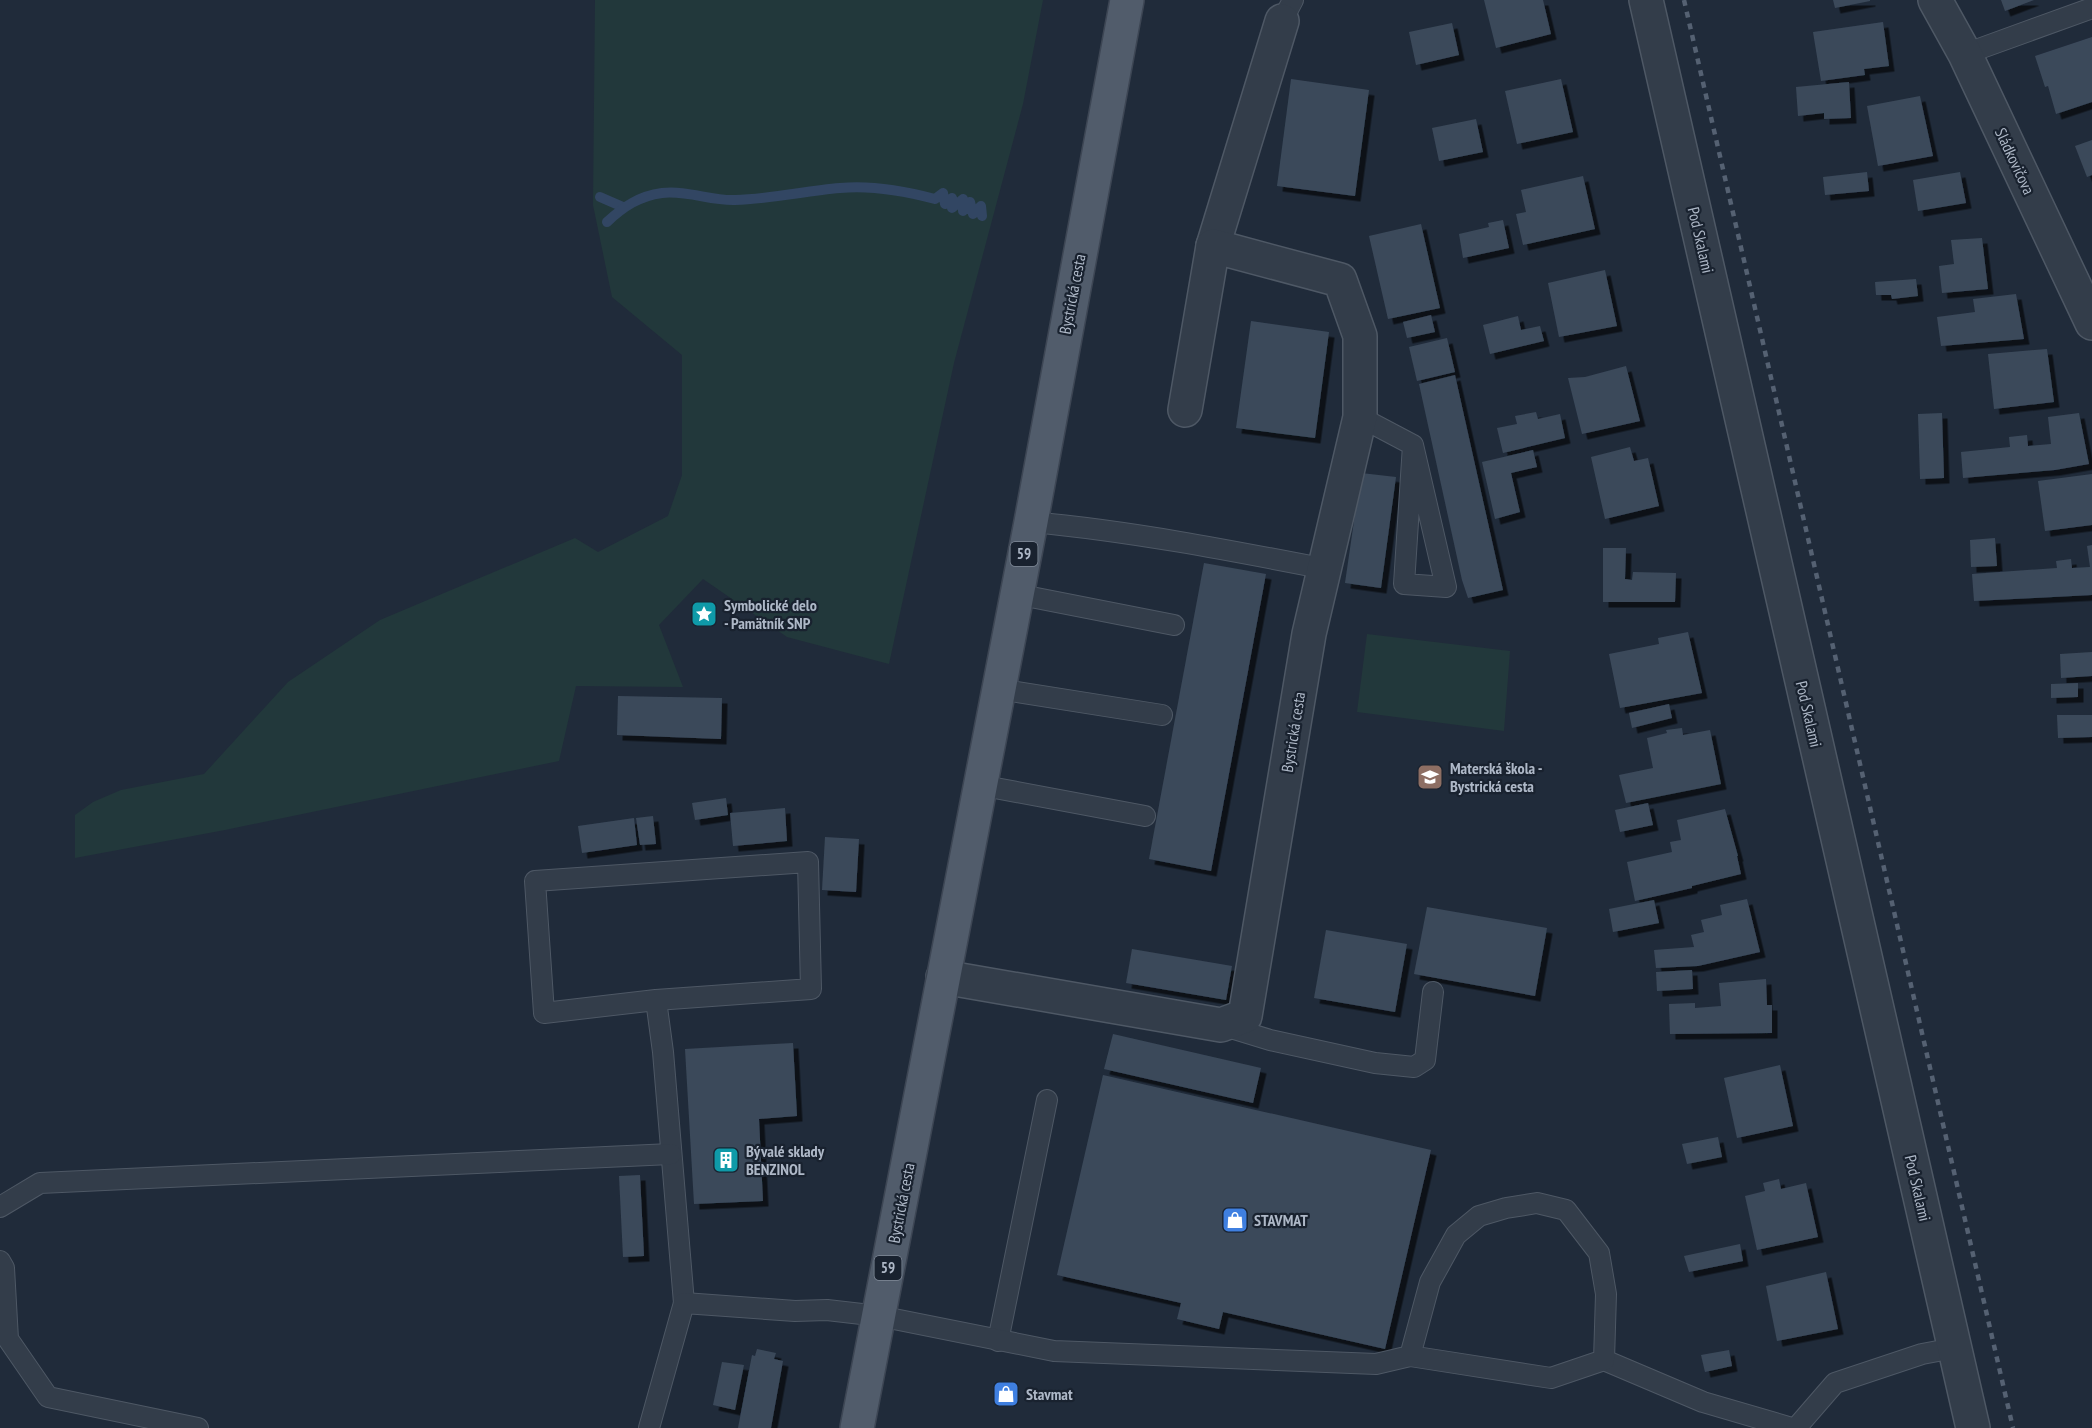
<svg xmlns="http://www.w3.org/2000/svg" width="2092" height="1428" viewBox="0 0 2092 1428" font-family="'PT Sans Narrow',sans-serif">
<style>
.green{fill:#22383b}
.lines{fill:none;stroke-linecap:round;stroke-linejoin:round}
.stream{stroke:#324663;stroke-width:10}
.building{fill:#3b495a;filter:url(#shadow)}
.lane-casing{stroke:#4e5865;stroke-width:22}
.street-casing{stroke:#4e5865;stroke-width:36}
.primary-casing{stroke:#3d4654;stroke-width:36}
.lane{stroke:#333d4a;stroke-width:20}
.street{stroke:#333d4a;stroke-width:33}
.primary{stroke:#515c6b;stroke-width:33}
.rail{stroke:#556172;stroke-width:4.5;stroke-dasharray:6 6;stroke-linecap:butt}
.labels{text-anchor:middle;stroke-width:4.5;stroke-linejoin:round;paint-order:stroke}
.shield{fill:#19222f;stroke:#818b99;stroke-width:1.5}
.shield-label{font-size:15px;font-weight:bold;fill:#aeb8c7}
.street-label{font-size:16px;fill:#aeb8c7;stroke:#19222f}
.poi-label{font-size:16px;font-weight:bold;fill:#aeb8c7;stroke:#19222f;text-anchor:start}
</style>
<defs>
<filter id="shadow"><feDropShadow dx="5.5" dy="5.5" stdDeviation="0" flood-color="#0009"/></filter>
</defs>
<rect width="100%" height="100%" fill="#202b3a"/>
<!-- green -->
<g class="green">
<polygon points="595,0 1043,0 1023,104 954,363 889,664 787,637 703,579 659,625 683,687 576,686 559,761 225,830 75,858 75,815 93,802 121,790 204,774 288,682 380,620 575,538 598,552 668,516 682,475 682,355 612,297 593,205"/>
<polygon points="1367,634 1510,651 1504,731 1357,712"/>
</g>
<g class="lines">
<!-- stream -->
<g class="stream">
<polyline points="600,197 623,207"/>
<path d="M 607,222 C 623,207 639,196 662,193 C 687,190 711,201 735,200 C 770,199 805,191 840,188 C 871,185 905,191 935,199 L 943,193 L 945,204 L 952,198 L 952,208 L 963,199 L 963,211 L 970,202 L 973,214 L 981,206 L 982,216"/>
</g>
</g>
<!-- building -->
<g class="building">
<polygon points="1484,0 1543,0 1551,34 1496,48"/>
<polygon points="1833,0 1870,0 1870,1 1835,8"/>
<polygon points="2001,0 2034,0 2005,11"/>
<polygon points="1883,22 1889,66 1864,69 1865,75 1821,81 1813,32"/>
<polygon points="1452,23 1459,55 1416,65 1409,32"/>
<polygon points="2092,37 2092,102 2056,114 2048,86 2045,87 2035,56"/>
<polygon points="1291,79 1369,90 1355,196 1277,186"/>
<polygon points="1561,79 1573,132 1517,144 1505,91"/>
<polygon points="1849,82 1851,118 1824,119 1824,113 1798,116 1796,87"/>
<polygon points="1920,96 1933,156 1878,166 1867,106"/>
<polygon points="1476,119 1483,152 1439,161 1432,128"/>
<polygon points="2092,140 2092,175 2087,177 2075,146"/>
<polygon points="1867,172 1869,191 1825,195 1823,177"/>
<polygon points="1960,172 1966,203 1918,211 1913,180"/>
<polygon points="1583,176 1595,229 1523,245 1516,214 1526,212 1521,190"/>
<polygon points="1503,220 1509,248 1463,258 1459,234 1489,227 1488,223"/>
<polygon points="1421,224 1440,308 1388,319 1369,236"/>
<polygon points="1982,238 1988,289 1942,293 1939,266 1954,264 1951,240"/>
<polygon points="1605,270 1617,326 1559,337 1548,283"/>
<polygon points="1916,279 1918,296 1892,299 1891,295 1876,295 1875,282"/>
<polygon points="2016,294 2024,339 1941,346 1937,317 1975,312 1973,299"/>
<polygon points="1431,315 1435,332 1407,338 1403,322"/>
<polygon points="1518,316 1521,330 1540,326 1544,341 1490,354 1483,325"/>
<polygon points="1251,321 1329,332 1315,438 1236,428"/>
<polygon points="1447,338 1455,372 1417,381 1409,347"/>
<polygon points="2047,349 2054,402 1994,409 1988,354"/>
<polygon points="1626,366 1640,421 1582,434 1568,378 1585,377"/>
<polygon points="1455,375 1503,590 1468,598 1462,580 1419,384"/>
<polygon points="1536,412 1538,419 1560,414 1565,438 1503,453 1497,428 1517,424 1515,416"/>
<polygon points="1942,413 1944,478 1920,479 1918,414"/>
<polygon points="2079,413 2089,464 2055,470 1963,478 1961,452 2010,447 2009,437 2027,435 2028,446 2051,444 2048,417"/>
<polygon points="1630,447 1634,461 1648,458 1659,506 1605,519 1591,457"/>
<polygon points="1533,450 1537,467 1511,473 1520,512 1495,519 1482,462"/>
<polygon points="1361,473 1396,477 1381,588 1345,583"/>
<polygon points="2092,474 2092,525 2045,531 2038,481"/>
<polygon points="1995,538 1997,566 1971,567 1970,540"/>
<polygon points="2092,545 2092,595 1974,601 1972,574 2057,568 2056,561 2071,559 2072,568 2090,567 2087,546"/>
<polygon points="1603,548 1626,548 1625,579 1632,580 1633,572 1676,573 1675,602 1603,602"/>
<polygon points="1204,563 1266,574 1211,871 1149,859"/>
<polygon points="1688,632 1702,693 1620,708 1609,654 1659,644 1658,638"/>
<polygon points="2092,652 2092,676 2061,678 2060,654"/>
<polygon points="2078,683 2078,697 2051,698 2051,684"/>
<polygon points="618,696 722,698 721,739 617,735"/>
<polygon points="1669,704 1672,718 1632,728 1629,713"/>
<polygon points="2057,715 2092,715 2092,737 2058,738"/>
<polygon points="1682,728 1683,735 1710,730 1721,784 1626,803 1619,775 1653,768 1647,738 1667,733 1666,730"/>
<polygon points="726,798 728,815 695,820 692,803"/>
<polygon points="1648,803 1653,825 1620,832 1615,810"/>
<polygon points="785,808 787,841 733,846 730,813"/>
<polygon points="1725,809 1738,856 1737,856 1741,874 1692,886 1692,888 1635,901 1627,862 1672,852 1670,842 1681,840 1677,820"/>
<polygon points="653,816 656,844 640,845 636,818"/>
<polygon points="634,818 637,845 582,853 578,826"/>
<polygon points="825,837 859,839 856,892 822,890"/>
<polygon points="1747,899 1760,952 1698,966 1656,968 1654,950 1694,947 1691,935 1704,932 1701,920 1722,915 1720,905"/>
<polygon points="1654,900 1659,923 1613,932 1609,909"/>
<polygon points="1427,907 1547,928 1535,996 1414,974"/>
<polygon points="1326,930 1407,944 1395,1012 1314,998"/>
<polygon points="1132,949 1232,966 1226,1000 1126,983"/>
<polygon points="1692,970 1693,989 1657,991 1656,972"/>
<polygon points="1766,979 1767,1005 1772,1005 1772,1033 1670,1034 1669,1004 1695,1003 1695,1008 1721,1006 1719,983"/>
<polygon points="1113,1034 1261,1068 1253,1103 1104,1069"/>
<polygon points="793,1043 797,1116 759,1119 763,1201 694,1204 685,1049"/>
<polygon points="1780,1065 1793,1126 1737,1138 1724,1078"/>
<polygon points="1103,1075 1431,1150 1385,1349 1223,1312 1219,1329 1177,1319 1181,1303 1057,1275"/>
<polygon points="1718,1137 1722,1157 1687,1164 1682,1144"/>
<polygon points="640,1175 644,1256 623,1257 619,1176"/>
<polygon points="1779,1179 1781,1189 1806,1183 1818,1237 1757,1250 1745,1196 1765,1191 1763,1183"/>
<polygon points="1740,1244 1743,1261 1689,1272 1684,1256"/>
<polygon points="1826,1272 1838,1329 1777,1341 1766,1286"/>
<polygon points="757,1349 776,1353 774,1359 783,1361 771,1428 738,1428 752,1355 755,1356"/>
<polygon points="1729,1350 1732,1366 1705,1372 1701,1355"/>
<polygon points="722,1362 744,1365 735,1410 713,1405"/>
</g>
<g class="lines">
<!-- lane casing -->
<g class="lane-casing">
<g id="lane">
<polyline points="1282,21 1293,0"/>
<polyline points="1965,54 2092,8"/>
<polyline points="1360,417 1413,445 1446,587 1404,584 1413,445"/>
<path d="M 1031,522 C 1130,531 1228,550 1326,569"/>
<polyline points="1016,594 1174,625"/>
<polyline points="998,689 1162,715"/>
<polyline points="979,785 1145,816"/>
<polyline points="656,1000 544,1013 535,881 808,862 811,989 656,1000 663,1052 684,1303"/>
<polyline points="1221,1025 1270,1040 1375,1063 1414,1067 1425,1060 1433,992"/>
<polyline points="0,1207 40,1183 671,1154"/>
<polyline points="0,1261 4,1268 8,1339 48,1397 198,1428"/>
<polyline points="998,1341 1047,1100"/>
<polyline points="1604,1360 1703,1402 1792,1428"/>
<polyline points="649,1428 684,1303 795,1311 827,1310 879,1316 1054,1351 1376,1364 1410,1356 1551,1378 1604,1360 1606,1294 1599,1253 1566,1210 1537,1203 1506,1208 1479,1216 1456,1235 1430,1282 1410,1356"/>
<polyline points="1796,1428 1835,1383 1922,1354 1954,1348"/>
</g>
</g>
<!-- street casing -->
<g class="street-casing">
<g id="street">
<polyline points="1646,0 1973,1428"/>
<polyline points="1935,0 1965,54 2092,323"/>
<polyline points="1213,246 1282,21"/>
<polyline points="943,977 1221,1025 1245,1016 1309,634 1360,417 1360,336 1340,280 1213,246 1185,410"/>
</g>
</g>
<!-- primary casing -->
<g class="primary-casing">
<polyline id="primary" points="857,1428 1031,522 1127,0"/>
</g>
<!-- lane -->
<use href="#lane" class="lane"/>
<!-- street -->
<use href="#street" class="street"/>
<!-- primary -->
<use href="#primary" class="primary"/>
<!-- rail -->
<polyline class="rail" points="1684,0 2013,1428"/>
</g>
<!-- icons -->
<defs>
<g id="sight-square" transform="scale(1.35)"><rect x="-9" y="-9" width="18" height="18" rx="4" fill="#0f9aa8" stroke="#19222f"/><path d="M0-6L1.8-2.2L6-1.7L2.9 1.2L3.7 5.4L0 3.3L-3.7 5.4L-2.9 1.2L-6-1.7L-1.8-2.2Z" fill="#fff"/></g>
<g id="school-square" transform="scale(1.35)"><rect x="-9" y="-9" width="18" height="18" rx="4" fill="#8d6e63" stroke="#19222f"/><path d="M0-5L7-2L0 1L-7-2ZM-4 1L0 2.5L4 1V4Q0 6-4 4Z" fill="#fff"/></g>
<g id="building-square" transform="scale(1.35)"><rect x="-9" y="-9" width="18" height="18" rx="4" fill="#0f9aa8" stroke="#19222f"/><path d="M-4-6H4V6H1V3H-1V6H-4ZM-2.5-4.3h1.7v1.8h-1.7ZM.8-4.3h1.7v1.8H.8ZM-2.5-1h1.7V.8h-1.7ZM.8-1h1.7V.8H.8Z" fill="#fff"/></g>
<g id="shop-square" transform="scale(1.35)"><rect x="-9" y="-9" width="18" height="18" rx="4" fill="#3f7fe0" stroke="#19222f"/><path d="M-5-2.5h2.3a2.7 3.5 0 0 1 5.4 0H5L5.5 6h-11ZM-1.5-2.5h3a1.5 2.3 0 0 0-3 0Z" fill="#fff"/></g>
</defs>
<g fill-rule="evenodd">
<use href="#sight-square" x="704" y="614"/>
<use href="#school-square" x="1430" y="777"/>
<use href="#building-square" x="726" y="1160"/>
<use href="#shop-square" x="1235" y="1220"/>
<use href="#shop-square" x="1006" y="1394"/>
</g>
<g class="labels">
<!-- shield labels -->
<g class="shield">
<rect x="1010.5" y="542" width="27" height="24" rx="4.5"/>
<rect x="874.5" y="1256" width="27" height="24" rx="4.5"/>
</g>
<g class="shield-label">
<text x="1024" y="559">59</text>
<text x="888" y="1273">59</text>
</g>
<!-- street labels -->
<g class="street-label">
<text transform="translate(2015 161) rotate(65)" y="6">Sládkovičova</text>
<text transform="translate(1701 240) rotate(77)" y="6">Pod Skalami</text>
<text transform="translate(1072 294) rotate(-79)" y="6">Bystrická cesta</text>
<text transform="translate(1809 714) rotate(77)" y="6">Pod Skalami</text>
<text transform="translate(1293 732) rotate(-81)" y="6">Bystrická cesta</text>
<text transform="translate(1918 1188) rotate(77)" y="6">Pod Skalami</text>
<text transform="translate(901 1203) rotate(-79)" y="6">Bystrická cesta</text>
</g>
<!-- poi labels -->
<g class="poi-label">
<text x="724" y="611">Symbolické delo<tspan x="724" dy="18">- Pamätník SNP</tspan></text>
<text x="1450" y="774">Materská škola -<tspan x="1450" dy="18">Bystrická cesta</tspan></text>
<text x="746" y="1157">Bývalé sklady<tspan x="746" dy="18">BENZINOL</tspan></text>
<text x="1254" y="1226">STAVMAT</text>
<text x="1026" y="1400">Stavmat</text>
</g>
</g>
</svg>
